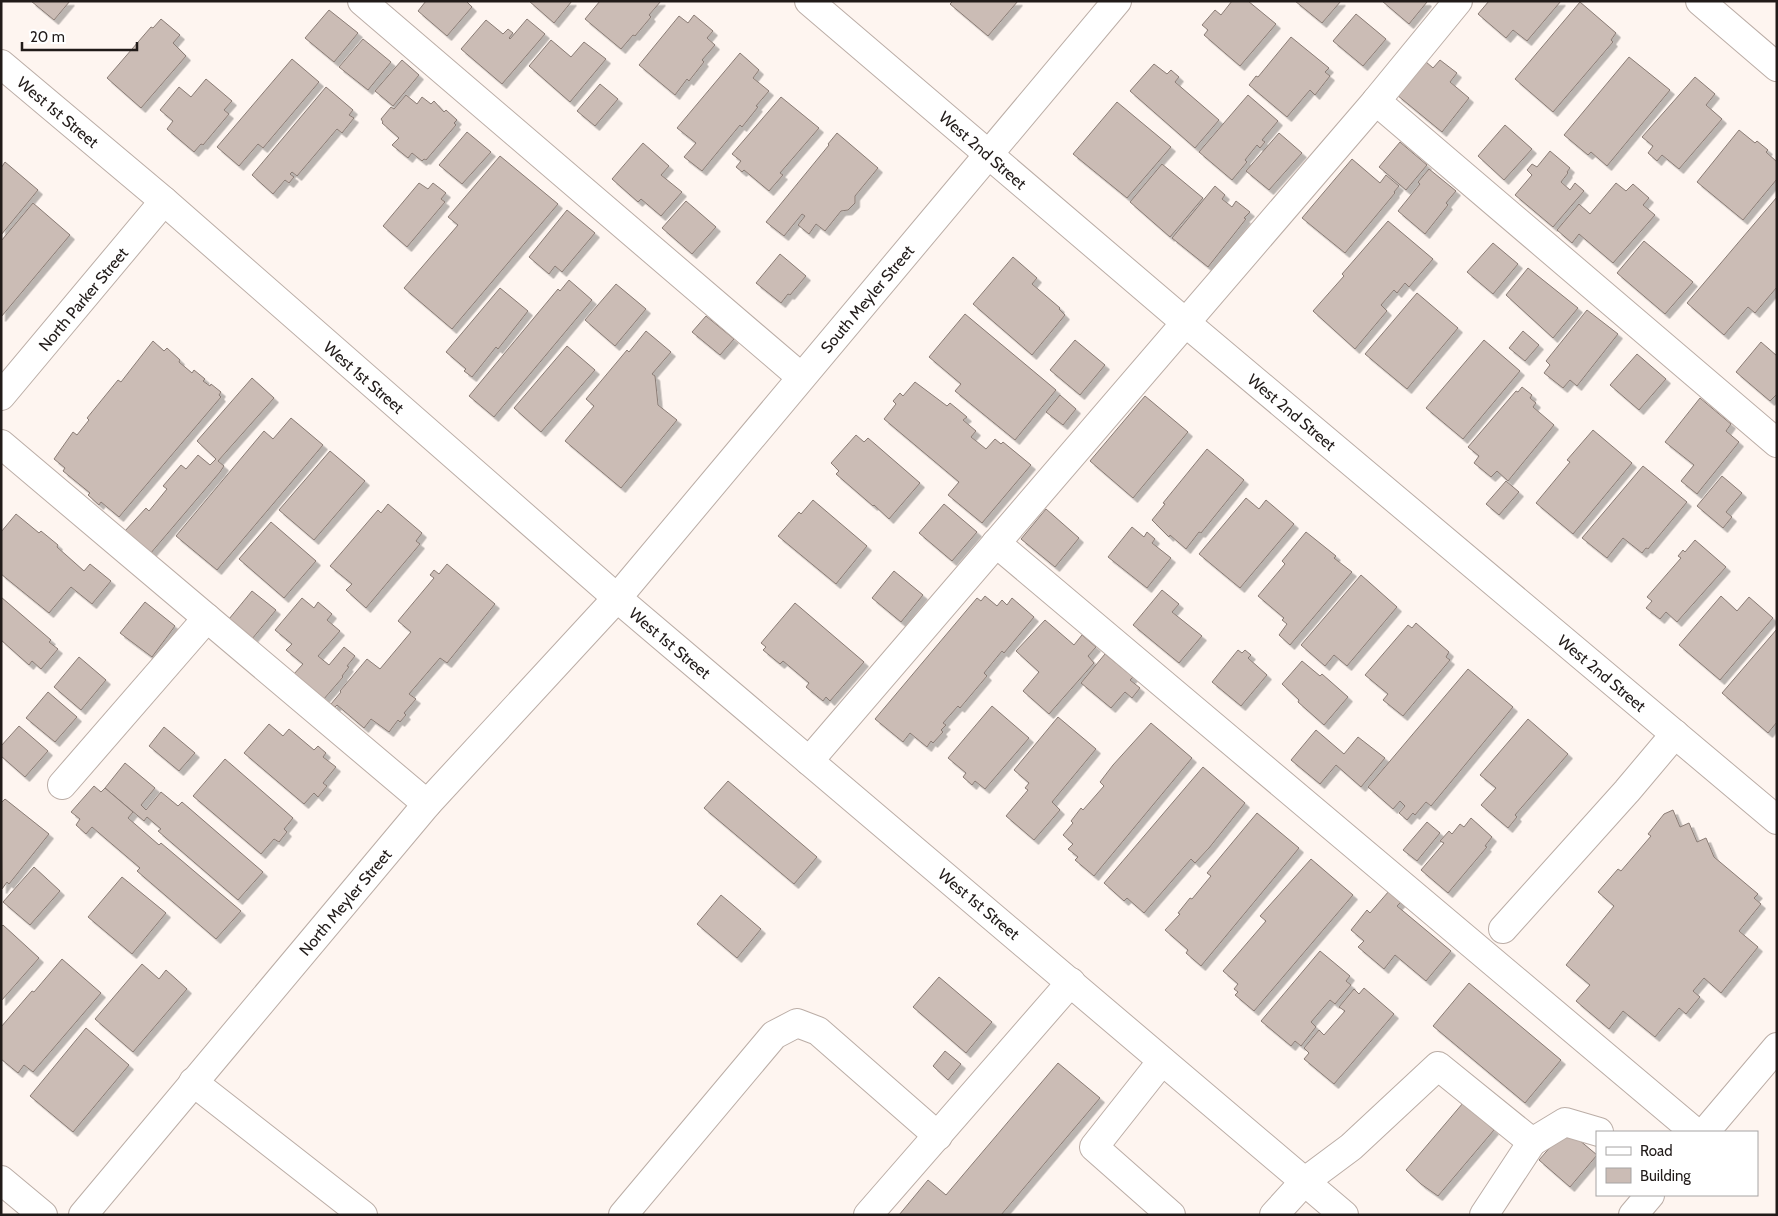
<svg xmlns="http://www.w3.org/2000/svg" width="1778" height="1216" viewBox="0 0 1778 1216" font-family="Cabin,sans-serif">
<style>
.building{fill:#cbbcb5;stroke:#8a7c75;filter:url(#shadow)}
.lines{fill:none;stroke-linecap:round;stroke-linejoin:round}
.minor-casing{stroke:#bbada6;stroke-width:30}
.minor{stroke:#fff;stroke-width:28}
.labels{text-anchor:middle;stroke-width:5;stroke-linejoin:round;paint-order:stroke}
.street-label{font-size:16px;fill:#211b19;stroke:#fff}
</style>
<defs>
<filter id="shadow"><feDropShadow dx="4.5" dy="4.5" stdDeviation="0" flood-color="#0004"/></filter>
</defs>
<rect width="100%" height="100%" fill="#fef5f0"/>
<!-- building -->
<g class="building">
<polygon points="31,1 70,1 54,20"/>
<polygon points="426,1 466,1 472,7 447,36 418,11"/>
<polygon points="529,1 572,1 554,23"/>
<polygon points="600,1 661,1 649,15 651,17 635,36 633,35 621,49 585,19"/>
<polygon points="953,1 1018,1 988,36 950,4"/>
<polygon points="1232,1 1248,1 1276,24 1240,66 1204,35 1208,30 1202,25 1215,10 1221,15"/>
<polygon points="1295,1 1341,1 1322,23"/>
<polygon points="1382,1 1426,1 1427,2 1409,24"/>
<polygon points="1489,1 1561,1 1527,41 1513,30 1506,38 1478,14"/>
<polygon points="1580,2 1616,33 1611,40 1613,42 1553,112 1515,79"/>
<polygon points="329,10 358,33 334,62 305,38"/>
<polygon points="1356,14 1386,39 1363,66 1333,41"/>
<polygon points="694,15 713,31 707,38 715,45 702,60 704,62 689,81 687,79 675,95 639,65 679,16 688,23"/>
<polygon points="161,19 180,35 173,43 186,56 141,108 107,78 151,27 153,28"/>
<polygon points="527,19 545,34 502,84 461,49 486,20 503,34 508,29 513,33 509,38 510,39"/>
<polygon points="1291,37 1329,68 1325,72 1330,76 1315,95 1310,90 1287,117 1249,85 1256,76 1258,77"/>
<polygon points="363,39 391,62 368,90 339,67"/>
<polygon points="551,40 571,57 584,42 606,59 570,102 529,66"/>
<polygon points="740,53 759,70 753,78 769,91 756,106 758,107 742,127 740,125 702,171 684,157 696,143 677,128"/>
<polygon points="1629,57 1670,90 1607,166 1591,152 1588,155 1564,135"/>
<polygon points="292,59 319,82 263,148 258,144 239,166 217,147"/>
<polygon points="402,60 419,75 393,106 375,91"/>
<polygon points="1440,60 1457,73 1450,82 1469,98 1442,132 1397,95 1425,61 1433,68"/>
<polygon points="1154,64 1167,74 1171,70 1179,77 1175,82 1219,120 1195,148 1130,91"/>
<polygon points="1695,77 1715,94 1706,105 1722,119 1679,169 1662,155 1657,161 1648,153 1653,146 1642,137"/>
<polygon points="206,79 232,101 224,110 229,114 203,145 201,144 194,152 167,129 173,121 160,110 179,87 191,97"/>
<polygon points="600,84 618,99 595,126 577,111"/>
<polygon points="326,87 353,110 349,115 354,118 342,133 337,129 297,176 292,172 290,174 294,177 289,183 285,180 273,194 252,175"/>
<polygon points="406,95 417,104 422,97 431,104 434,101 444,112 446,110 457,120 454,123 456,125 426,160 424,159 422,161 412,153 408,158 392,145 399,138 382,123 383,122 381,119 391,107 394,109"/>
<polygon points="1248,95 1278,121 1262,140 1265,142 1260,148 1257,145 1245,160 1247,162 1232,180 1199,152"/>
<polygon points="781,97 819,128 780,173 783,175 769,191 744,170 742,172 736,167 741,161 732,154"/>
<polygon points="1117,102 1171,147 1127,198 1073,154"/>
<polygon points="1505,125 1532,149 1504,180 1478,156"/>
<polygon points="1739,130 1755,143 1757,141 1768,150 1766,152 1777,162 1777,179 1743,220 1697,182"/>
<polygon points="467,132 491,152 462,184 439,165"/>
<polygon points="837,133 878,168 855,196 855,203 848,210 841,211 825,231 816,224 809,234 798,225 805,216 802,214 784,236 766,222 829,145 828,144"/>
<polygon points="1279,133 1302,153 1269,190 1246,171"/>
<polygon points="1400,142 1427,165 1406,190 1379,167"/>
<polygon points="643,143 669,166 661,175 682,192 661,216 641,199 638,202 612,179"/>
<polygon points="1550,151 1570,168 1567,172 1568,173 1561,182 1570,190 1575,183 1584,191 1553,227 1515,195 1532,175 1527,170 1532,164 1537,167"/>
<polygon points="500,156 558,204 452,329 404,288 458,225 448,217"/>
<polygon points="1352,159 1380,183 1386,175 1399,186 1394,192 1395,193 1345,253 1302,218"/>
<polygon points="5,162 38,190 1,235 1,168"/>
<polygon points="1162,164 1203,198 1170,237 1130,202"/>
<polygon points="1429,169 1456,191 1446,203 1448,205 1425,234 1398,211 1420,184 1418,182"/>
<polygon points="419,183 428,189 433,183 446,193 441,199 445,202 407,247 383,226"/>
<polygon points="1616,183 1626,191 1633,184 1649,198 1643,205 1655,215 1613,263 1579,234 1572,243 1557,230 1579,204 1590,214"/>
<polygon points="1215,186 1225,195 1222,199 1232,207 1236,201 1250,212 1244,218 1246,219 1208,267 1172,238"/>
<polygon points="1777,197 1777,287 1755,313 1748,307 1724,335 1687,303"/>
<polygon points="686,201 716,227 692,254 662,228"/>
<polygon points="33,203 70,235 1,317 1,241"/>
<polygon points="567,210 595,233 562,272 555,266 549,274 529,257"/>
<polygon points="1388,221 1433,259 1409,287 1405,283 1397,293 1394,290 1381,305 1387,311 1355,349 1313,311 1344,276 1342,274"/>
<polygon points="1644,241 1693,282 1665,314 1617,273"/>
<polygon points="1493,243 1518,264 1493,294 1467,272"/>
<polygon points="780,254 806,276 790,295 788,294 781,303 756,283"/>
<polygon points="1013,257 1037,278 1032,284 1060,308 1059,309 1065,315 1032,355 973,304"/>
<polygon points="1528,268 1578,308 1553,338 1506,295"/>
<polygon points="569,280 592,300 494,417 469,396 558,289 560,291"/>
<polygon points="616,284 646,309 615,346 585,320"/>
<polygon points="500,288 528,311 498,349 496,347 472,377 464,371 466,369 446,352"/>
<polygon points="1417,293 1458,328 1407,389 1365,354"/>
<polygon points="1587,310 1618,334 1577,386 1570,380 1563,388 1544,373 1550,365 1546,361"/>
<polygon points="965,314 1056,390 1015,440 955,391 961,384 929,357"/>
<polygon points="706,316 734,339 720,355 692,332"/>
<polygon points="646,331 671,352 652,374 655,376 658,405 677,420 621,488 565,441 594,406 586,399 627,350 629,352"/>
<polygon points="1523,331 1539,345 1525,361 1509,348"/>
<polygon points="1075,340 1105,365 1080,395 1050,370"/>
<polygon points="1484,340 1520,371 1463,439 1426,408"/>
<polygon points="153,341 164,351 167,348 180,360 179,362 192,373 194,370 205,379 203,381 210,386 211,384 221,392 219,395 221,397 119,517 101,502 99,505 88,495 90,493 63,471 65,468 54,459 73,432 77,435 89,420 87,418 118,380 121,382"/>
<polygon points="1761,342 1777,356 1777,394 1770,401 1736,372"/>
<polygon points="567,346 595,370 541,432 514,408"/>
<polygon points="1637,354 1666,379 1639,410 1610,385"/>
<polygon points="252,378 274,398 218,461 224,466 220,472 150,554 124,532 146,508 149,511 167,489 163,486 181,465 186,469 198,455 210,465 216,459 197,441"/>
<polygon points="915,382 947,406 950,403 967,417 963,420 976,431 971,437 986,449 995,439 1001,444 1003,442 1031,465 982,523 948,495 959,482 884,419 896,404 893,401 900,393 903,396"/>
<polygon points="1522,387 1532,395 1530,398 1536,403 1533,407 1554,425 1508,481 1497,471 1491,477 1474,463 1479,456 1468,447 1516,391 1518,392"/>
<polygon points="1060,395 1076,409 1063,425 1046,412"/>
<polygon points="1145,396 1188,432 1133,498 1090,461"/>
<polygon points="1700,398 1731,424 1726,431 1739,442 1697,494 1681,481 1694,465 1665,442"/>
<polygon points="291,418 323,445 217,570 176,536 264,431 273,439"/>
<polygon points="1593,430 1632,463 1573,534 1536,503 1570,462 1567,460"/>
<polygon points="856,435 864,442 868,438 920,483 889,519 874,505 873,506 836,474 839,471 831,463"/>
<polygon points="1207,449 1244,480 1201,533 1199,532 1186,549 1170,535 1169,537 1152,520 1165,504 1163,503"/>
<polygon points="330,451 365,481 314,540 279,510"/>
<polygon points="1643,466 1687,502 1648,549 1646,548 1642,553 1623,538 1607,558 1582,538"/>
<polygon points="1722,476 1742,493 1726,512 1732,517 1723,528 1697,506"/>
<polygon points="1506,481 1519,492 1499,515 1486,504"/>
<polygon points="1246,498 1259,509 1266,500 1294,524 1240,588 1199,554"/>
<polygon points="813,500 867,546 836,584 778,536 799,512 801,514"/>
<polygon points="388,504 422,533 416,541 420,544 366,608 346,590 352,584 330,566 378,510 381,513"/>
<polygon points="944,504 977,532 952,561 919,533"/>
<polygon points="1046,509 1079,538 1055,567 1021,539"/>
<polygon points="16,514 39,533 41,531 58,545 57,547 84,571 90,564 111,581 92,604 71,587 49,613 1,574 1,532"/>
<polygon points="271,522 316,561 284,598 239,559"/>
<polygon points="1132,527 1144,537 1147,532 1155,539 1152,543 1171,558 1147,588 1108,557"/>
<polygon points="1306,532 1336,556 1334,558 1352,572 1290,645 1279,635 1287,624 1282,620 1284,618 1258,596 1285,564 1282,561"/>
<polygon points="1695,540 1726,567 1677,622 1666,612 1660,619 1646,608 1652,601 1647,597 1681,558 1678,556 1683,550 1685,552"/>
<polygon points="447,564 495,604 447,663 440,658 409,694 416,699 404,713 406,715 400,722 398,720 389,732 371,719 364,728 337,705 335,707 331,704 341,692 340,691 367,659 380,669 411,632 398,621 434,578 430,575 434,570 439,574"/>
<polygon points="894,571 923,595 901,622 872,598"/>
<polygon points="1361,575 1397,607 1347,666 1334,655 1325,666 1301,645"/>
<polygon points="1162,590 1179,604 1172,612 1202,636 1179,663 1133,625"/>
<polygon points="252,591 276,610 252,639 229,619"/>
<polygon points="985,596 997,606 1002,600 1007,605 1012,598 1034,617 1004,653 1002,651 984,673 987,676 960,708 958,706 943,723 946,725 941,730 943,732 933,743 931,741 927,747 910,733 903,742 875,719 977,598 981,601"/>
<polygon points="1721,596 1737,611 1749,597 1773,618 1720,680 1679,645"/>
<polygon points="1,597 51,640 49,642 58,649 41,669 32,661 29,665 1,640"/>
<polygon points="302,598 314,608 318,602 332,614 327,620 340,631 318,656 329,665 344,647 355,656 347,666 349,667 342,676 343,677 323,700 293,675 303,664 286,650 292,644 275,630"/>
<polygon points="145,602 175,626 152,657 120,633"/>
<polygon points="795,603 864,662 830,701 826,697 823,701 806,687 809,683 783,661 780,664 763,650 766,647 761,643"/>
<polygon points="1045,620 1074,645 1082,635 1096,647 1088,656 1094,663 1049,714 1023,691 1039,672 1016,651"/>
<polygon points="1416,623 1449,652 1446,657 1450,660 1403,716 1383,700 1388,694 1365,675 1408,625 1412,628"/>
<polygon points="1777,629 1777,722 1768,733 1722,693"/>
<polygon points="1238,650 1242,653 1245,650 1251,655 1248,658 1267,675 1241,706 1212,682"/>
<polygon points="1105,654 1133,677 1130,680 1140,688 1132,698 1125,692 1111,708 1081,683"/>
<polygon points="79,657 106,680 81,710 54,687"/>
<polygon points="1302,661 1320,676 1322,674 1348,697 1324,725 1298,702 1299,700 1282,684"/>
<polygon points="1468,669 1513,707 1431,806 1426,802 1415,815 1413,813 1407,820 1399,813 1405,806 1400,801 1393,809 1368,787"/>
<polygon points="48,692 77,717 55,742 26,718"/>
<polygon points="992,706 1029,738 985,789 975,781 972,785 963,777 966,773 948,758"/>
<polygon points="1058,717 1096,749 1052,802 1060,810 1034,840 1006,816 1028,790 1025,788 1029,783 1014,770"/>
<polygon points="1528,719 1568,754 1515,815 1517,817 1508,828 1481,805 1496,788 1480,775"/>
<polygon points="1151,723 1192,758 1094,876 1075,860 1078,857 1068,849 1073,844 1063,835 1073,823 1071,821 1081,808 1083,810 1104,786 1100,782 1113,765"/>
<polygon points="269,724 283,736 289,729 314,750 318,746 326,753 323,757 336,767 323,783 327,786 318,797 314,793 304,804 244,753"/>
<polygon points="19,726 48,751 25,777 1,756 1,746"/>
<polygon points="164,727 195,753 179,771 149,746"/>
<polygon points="1316,730 1344,754 1358,737 1385,758 1361,787 1336,765 1320,784 1291,760"/>
<polygon points="225,759 293,818 284,829 287,832 279,842 274,839 261,854 193,796"/>
<polygon points="125,763 155,788 141,805 146,810 161,792 178,806 182,802 263,872 238,900 158,831 161,829 147,817 144,821 105,788"/>
<polygon points="1203,767 1245,803 1209,848 1195,863 1191,859 1144,913 1127,898 1124,901 1104,883"/>
<polygon points="728,781 817,857 794,884 704,808"/>
<polygon points="94,786 101,792 105,788 133,812 128,818 159,845 161,843 241,911 216,939 137,871 140,868 92,827 86,834 76,825 80,819 71,812"/>
<polygon points="5,799 49,834 9,884 7,882 2,889 1,803"/>
<polygon points="1673,810 1680,827 1689,823 1697,842 1706,838 1714,857 1758,894 1754,898 1761,904 1739,931 1758,947 1721,993 1704,978 1693,991 1700,997 1686,1014 1679,1008 1655,1037 1623,1011 1609,1029 1576,1001 1590,985 1566,965 1614,906 1598,892 1618,869 1621,871 1651,836 1648,834 1664,814"/>
<polygon points="1257,813 1299,848 1201,966 1186,953 1188,950 1165,930 1180,914 1178,913 1190,898 1192,899 1211,876 1207,873"/>
<polygon points="1471,818 1492,837 1485,846 1487,847 1448,893 1421,870 1444,843 1440,841 1449,831 1452,834 1460,824 1464,827"/>
<polygon points="1427,822 1440,833 1417,861 1403,850"/>
<polygon points="1311,859 1353,895 1254,1011 1235,995 1238,992 1234,989 1238,984 1223,971 1266,921 1260,916"/>
<polygon points="34,867 60,891 30,925 3,902"/>
<polygon points="122,877 166,913 132,954 88,917"/>
<polygon points="1389,891 1401,902 1397,906 1451,951 1426,981 1395,955 1384,969 1358,947 1364,941 1351,930 1367,910 1370,913"/>
<polygon points="721,895 761,929 737,958 697,924"/>
<polygon points="3,925 39,958 1,1001 1,927"/>
<polygon points="1320,951 1350,976 1346,981 1351,985 1335,1004 1330,1000 1311,1022 1316,1027 1301,1046 1295,1041 1291,1046 1261,1021"/>
<polygon points="62,959 101,993 33,1072 24,1065 18,1073 1,1059 1,1027 32,991 34,992"/>
<polygon points="142,964 159,979 166,970 187,989 133,1052 95,1019"/>
<polygon points="939,977 992,1022 966,1053 913,1007"/>
<polygon points="1469,983 1561,1060 1525,1103 1433,1026"/>
<polygon points="1364,988 1394,1014 1334,1084 1304,1059 1309,1053 1304,1048 1319,1030 1324,1035 1345,1011 1339,1007 1354,989 1359,994"/>
<polygon points="86,1028 129,1065 73,1132 30,1096"/>
<polygon points="945,1051 961,1064 948,1080 933,1066"/>
<polygon points="1058,1063 1100,1098 1001,1215 899,1215 928,1180 946,1195"/>
<polygon points="1463,1103 1494,1130 1438,1196 1421,1184 1406,1170"/>
<polygon points="1566,1129 1597,1155 1570,1187 1539,1160"/>
</g>
<g class="lines">
<!-- minor casing -->
<g class="minor-casing">
<g id="minor">
<polyline points="362,1 801,377"/>
<polyline points="809,1 1186,323 1777,820"/>
<polyline points="1700,1 1777,67"/>
<polyline points="1,64 164,201 617,598 1344,1215"/>
<polyline points="1376,101 1777,443"/>
<polyline points="1,396 164,201"/>
<polyline points="1,444 427,804"/>
<polyline points="996,543 1695,1132"/>
<polyline points="809,761 1376,101 1458,1"/>
<polyline points="62,785 207,618"/>
<polyline points="1503,929 1627,791 1675,734"/>
<polyline points="1162,1061 1094,1147 1171,1215"/>
<polyline points="193,1082 363,1215"/>
<polyline points="1705,1132 1777,1047"/>
<polyline points="1532,1142 1565,1122 1599,1132"/>
<polyline points="1,1180 43,1215"/>
<polyline points="83,1215 427,804 617,598 1117,1"/>
<polyline points="623,1215 774,1035 797,1023 818,1031 938,1136"/>
<polyline points="868,1215 1071,982"/>
<polyline points="1274,1215 1304,1182 1351,1147 1438,1066 1532,1142 1484,1215"/>
<polyline points="1633,1215 1650,1195"/>
</g>
</g>
<!-- minor -->
<use href="#minor" class="minor"/>
</g>
<g class="labels">
<!-- street labels -->
<g class="street-label">
<text transform="translate(58 112) rotate(40)" y="6">West 1st Street</text>
<text transform="translate(983 150) rotate(41)" y="6">West 2nd Street</text>
<text transform="translate(83 299) rotate(-50)" y="6">North Parker Street</text>
<text transform="translate(867 299) rotate(-50)" y="6">South Meyler Street</text>
<text transform="translate(364 377) rotate(41)" y="6">West 1st Street</text>
<text transform="translate(1292 412) rotate(40)" y="6">West 2nd Street</text>
<text transform="translate(670 643) rotate(40)" y="6">West 1st Street</text>
<text transform="translate(1602 673) rotate(40)" y="6">West 2nd Street</text>
<text transform="translate(345 902) rotate(-50)" y="6">North Meyler Street</text>
<text transform="translate(979 904) rotate(40)" y="6">West 1st Street</text>
</g>
</g>
<!-- border -->
<rect width="1778" height="1216" fill="none" stroke="#211b19" stroke-width="5"/>
<!-- legend -->
<rect x="1596" y="1131" width="162" height="65" fill="#ffffff" stroke="#a6a4a3"/>
<rect x="1606" y="1147" width="25" height="8" fill="#ffffff" stroke="#a6a4a3"/>
<text x="1640" y="1156" font-size="15" fill="#211b19">Road</text>
<rect x="1606" y="1168" width="25" height="15" fill="#cbbcb5" stroke="#a6a4a3"/>
<text x="1640" y="1181" font-size="15" fill="#211b19">Building</text>
<!-- scale -->
<path d="M22 42v8h115v-8" fill="none" stroke="#211b19" stroke-width="2.5"/>
<text x="30" y="42" font-size="15" fill="#211b19" stroke="#ffffff" stroke-width="4" paint-order="stroke">20 m</text>
</svg>
